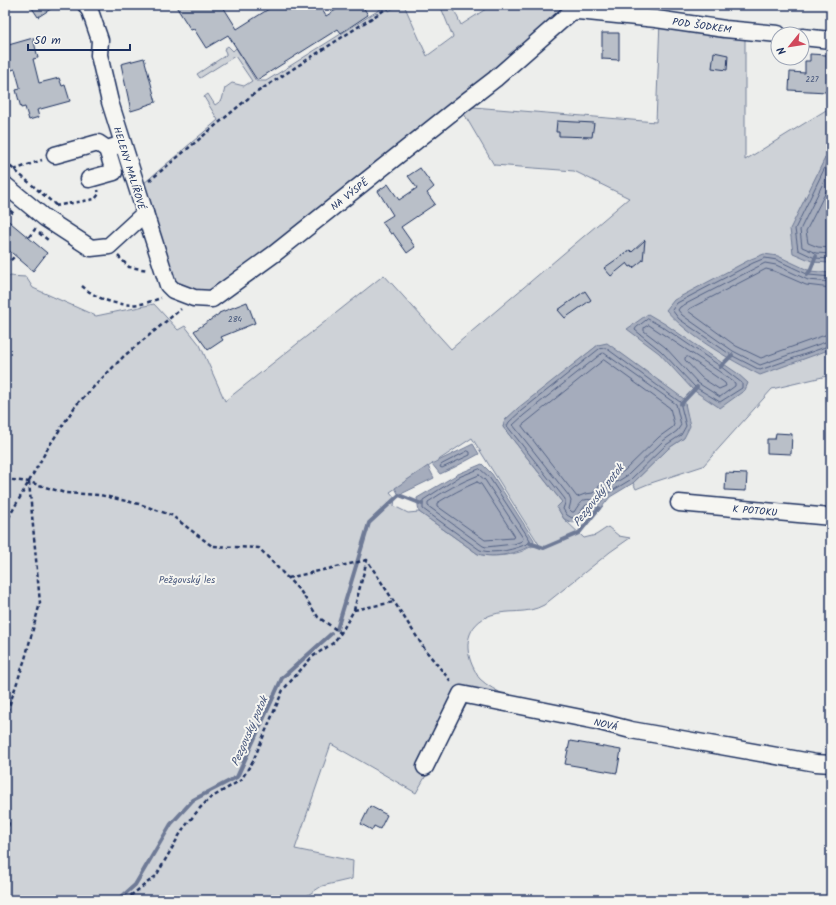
<svg xmlns="http://www.w3.org/2000/svg" width="836" height="905" viewBox="0 0 836 905" font-family="Kalam,sans-serif">
<style>
.green{fill:#ced2d7;stroke:#74809a;fill-rule:evenodd}
.water{fill:#a5acbc;stroke:#6e7a96}
.lines{fill:none;stroke-linecap:round;stroke-linejoin:round}
.shore{stroke:#526184;stroke-width:1}
.stream{stroke:#6e7a96;stroke-width:4}
.building{fill:#b9bfc8;stroke:#1b2f5e}
.minor-casing{stroke:#1b2f5e;stroke-width:19}
.path{stroke:#1b2f5e;stroke-width:2.5;stroke-dasharray:4 3;stroke-linecap:butt}
.minor{stroke:#f6f6f2;stroke-width:16}
.labels{text-anchor:middle;stroke-width:4;stroke-linejoin:round;paint-order:stroke}
.number-label{font-size:8px;fill:#425378}
.street-label{font-size:10px;fill:#1b2f5e;stroke:#f6f6f2}
.park-label{font-size:10px;fill:#48587c;stroke:#f6f6f2}
.water-label{font-size:11px;font-style:italic;fill:#44547a;stroke:#f6f6f2}
</style>
<rect width="100%" height="100%" fill="#edeeec"/>
<filter id="ink" filterUnits="userSpaceOnUse"><feTurbulence type="fractalNoise" baseFrequency=".025" numOctaves="2"/><feDisplacementMap in="SourceGraphic" scale="8" xChannelSelector="R" yChannelSelector="G"/><feConvolveMatrix kernelMatrix="1 2 1 2 8 2 1 2 1" color-interpolation-filters="sRGB"/></filter>
<g filter="url(#ink)">
<!-- green -->
<path class="green" d="M 387,5 L 389,11 L 398,5 L 404,5 L 427,56 L 453,37 L 440,5 L 452,5 L 461,25 L 489,7 L 489,5 L 577,5 L 461,106 L 656,122 L 660,21 L 745,30 L 745,160 L 831,107 L 831,146 L 816,178 L 814,262 L 831,263 L 831,375 L 772,389 L 703,466 L 648,484 L 636,489 L 633,483 L 669,448 L 684,438 L 607,344 L 598,345 L 505,420 L 503,427 L 562,502 L 557,507 L 564,519 L 584,538 L 596,535 L 608,527 L 619,536 L 630,538 L 610,552 L 544,605 C 526,615 509,609 491,615 C 466,624 463,648 474,669 C 476,672 477,676 480,679 C 487,686 498,691 506,696 L 468,702 L 416,793 L 331,744 L 295,849 L 353,861 L 352,879 L 322,886 L 300,900 L 5,900 L 5,274 L 9,276 L 26,277 L 33,288 L 96,316 L 154,304 L 178,330 L 185,326 L 200,345 L 225,401 L 384,275 L 451,349 L 629,198 L 574,171 L 494,165 L 460,107 L 231,284 L 194,298 L 168,273 L 143,184 L 218,120 L 204,97 L 208,94 L 215,105 L 222,100 L 225,88 L 232,83 L 244,86 L 252,81 L 235,56 L 200,78 L 197,74 L 226,55 L 226,53 L 224,49 L 228,46 L 233,51 L 236,48 L 256,81 L 266,81 ZM 472,438 L 540,546 C 528,545 527,551 516,553 C 506,556 488,557 478,554 L 419,512 L 408,513 L 394,506 L 395,498 L 390,492 Z"/>
<!-- water -->
<g class="water">
<polygon points="831,146 831,263 814,262 793,253 790,229"/>
<path d="M 764,254 L 778,256 L 810,271 L 831,273 L 831,349 L 760,375 C 729,359 688,336 666,310 L 674,300 L 751,259 Z"/>
<polygon points="648,314 665,324 737,373 748,383 745,390 720,408 693,390 659,353 627,329"/>
<polygon points="607,343 684,399 690,426 684,438 669,448 633,483 610,497 598,512 588,508 580,519 573,523 564,519 557,507 562,502 503,427 505,420 518,408 598,345"/>
<polygon points="473,444 479,454 455,467 440,474 432,464"/>
<path d="M 482,464 L 492,474 L 534,540 L 533,545 C 517,553 496,559 478,554 L 419,512 L 417,498 L 458,474 Z"/>
<polygon points="428,466 434,478 399,495 395,488"/>
</g>
<g class="lines">
<!-- shore -->
<g class="shore">
<polyline points="831,155 795,229 798,250 815,258 831,259"/>
<polyline points="831,167 800,230 802,247 816,253 831,254"/>
<polyline points="831,182 806,231 808,243 818,247 831,248"/>
<polyline points="831,277 809,275 777,260 765,258 753,263 677,303 672,310 679,319 731,355 760,370 831,345"/>
<polyline points="831,282 808,280 776,265 765,263 680,307 678,310 682,315 733,351 760,365 831,340"/>
<polyline points="831,288 806,285 774,271 766,269 689,309 688,311 736,346 761,358 825,335 831,334"/>
<polygon points="648,319 663,327 720,366 742,383 742,388 720,402 695,387 661,351 635,330 636,328"/>
<polygon points="649,325 717,370 735,383 735,386 720,397 698,383 665,347 644,331 644,328"/>
<polygon points="606,348 680,402 686,426 681,435 666,445 630,480 607,494 597,506 586,505 577,516 572,518 567,515 563,509 565,503 565,499 507,426 509,422 521,411 599,349"/>
<path d="M 604,353 L 676,404 L 681,425 L 677,431 L 663,441 L 628,475 L 604,490 L 595,500 C 582,498 581,501 574,512 L 572,512 L 569,509 L 571,501 L 569,496 L 513,425 L 524,415 L 601,354 Z"/>
<polygon points="688,357 725,383 726,386 719,389 702,378 685,360 685,358"/>
<polygon points="604,360 670,408 674,424 673,427 659,437 624,471 600,485 593,493 585,494 577,497 522,426"/>
<polygon points="468,451 470,452 470,455 442,468 440,467 441,465"/>
<path d="M 480,469 L 489,477 L 530,540 L 529,543 C 516,549 495,555 480,550 L 423,509 L 423,500 L 459,477 Z"/>
<path d="M 479,475 L 485,480 L 523,538 L 522,541 L 514,544 L 486,547 L 483,546 L 428,506 L 428,502 C 444,491 461,482 479,475 Z"/>
<path d="M 477,482 L 481,484 L 514,535 L 513,538 L 485,540 L 437,506 L 437,503 C 450,495 463,488 477,482 Z"/>
</g>
<!-- stream -->
<g class="stream">
<polyline points="807,275 810,271 816,256"/>
<polyline points="720,367 732,355"/>
<polyline points="681,404 697,387"/>
<polyline points="530,543 544,548 579,533 599,508"/>
<polyline points="337,629 369,523 399,495 422,504"/>
<polyline points="118,900 135,885 171,824 193,800 237,777 282,678 331,634"/>
</g>
</g>
<!-- building -->
<g class="building">
<polygon points="30,5 57,5 38,17"/>
<polygon points="175,5 222,5 237,29 275,5 319,5 326,16 344,5 362,5 368,15 341,33 338,29 257,80 228,35 206,48 194,29 191,30"/>
<polygon points="602,33 619,33 619,60 602,59"/>
<polygon points="33,38 38,58 33,59 39,83 59,78 62,86 65,85 70,101 37,110 39,117 29,120 25,107 21,108 16,90 20,89 20,87 15,69 5,72 5,46"/>
<polygon points="714,52 728,55 727,70 712,68"/>
<polygon points="810,54 827,55 827,92 789,90 790,72 805,73 805,61 810,61"/>
<polygon points="144,58 156,102 144,106 144,107 131,111 121,64"/>
<polygon points="557,121 594,123 592,137 559,136 559,132 556,132"/>
<polygon points="420,168 434,187 427,193 435,204 401,227 415,247 407,253 393,233 391,234 382,222 393,215 378,191 388,184 399,200 417,188 408,176"/>
<polygon points="5,218 47,253 33,271 5,247"/>
<polygon points="645,240 643,260 633,268 632,266 630,267 627,263 611,276 604,268 630,250 632,252"/>
<polygon points="585,291 591,300 565,318 558,310"/>
<polygon points="247,302 255,323 221,337 223,340 208,350 194,331 219,314 219,313"/>
<polygon points="776,433 792,434 791,454 767,453 767,439 775,439"/>
<polygon points="726,473 747,474 746,491 725,490"/>
<polygon points="570,741 621,750 617,773 565,764"/>
<polygon points="370,806 387,815 380,829 374,826 372,830 361,824"/>
</g>
<g class="lines">
<!-- minor casing -->
<g class="minor-casing">
<g id="minor">
<polyline points="802,37 831,40"/>
<polyline points="55,155 98,143 107,149 122,144"/>
<polyline points="89,179 114,172 107,149"/>
<polyline points="5,185 45,218 91,248 109,246 145,213 110,102 99,55 100,40 90,11 86,5"/>
<polyline points="145,213 168,285 173,290 194,298 212,299 274,254 460,106 495,79 571,12 578,11 656,19 725,29 778,34"/>
<polyline points="679,503 831,517"/>
<polyline points="425,767 461,694 596,721 631,730 816,763 831,764"/>
</g>
</g>
<!-- path -->
<g class="path">
<polyline points="5,6 6,8 11,5"/>
<polyline points="5,162 58,207"/>
<polyline points="14,170 42,160"/>
<polyline points="149,181 251,96 392,5"/>
<polyline points="5,206 14,214"/>
<polyline points="55,206 95,199 99,194 98,190"/>
<polyline points="39,233 48,240"/>
<polyline points="29,237 36,228"/>
<polyline points="118,256 129,267 148,270"/>
<polyline points="5,258 10,261 16,255"/>
<path d="M 82,286 C 98,300 119,307 140,304 C 147,303 155,300 161,298"/>
<polyline points="5,479 29,482 65,493 100,495 139,504 171,515 212,546 259,548 301,592 318,617 341,633"/>
<polyline points="5,524 49,446 76,405 124,356 181,309"/>
<polyline points="288,578 367,560"/>
<polyline points="354,610 394,602"/>
<polyline points="5,718 25,659 40,603 29,482"/>
<polyline points="5,809 9,821 5,845"/>
<polyline points="125,900 156,876 183,829 200,808 209,799 241,780 253,761 283,690 312,657 333,643 341,633 354,610 367,560 426,651 453,684"/>
</g>
<!-- minor -->
<use href="#minor" class="minor"/>
</g>
</g>
<g class="labels">
<!-- number labels -->
<g class="number-label">
<text x="812" y="82">227</text>
<text x="235" y="322">284</text>
</g>
<!-- street labels -->
<g class="street-label">
<text transform="translate(702 25) rotate(8)" y="4">POD ŠODKEM</text>
<text transform="translate(130 168) rotate(73)" y="4">HELENY MALÍŘOVÉ</text>
<text transform="translate(349 194) rotate(-38)" y="4">NA VÝSPĚ</text>
<text transform="translate(755 510) rotate(5)" y="4">K POTOKU</text>
<text transform="translate(606 724) rotate(14)" y="4">NOVÁ</text>
</g>
<!-- park labels -->
<g class="park-label">
<text x="187" y="583">Pežgovský les</text>
</g>
<!-- water labels -->
<g class="water-label">
<text transform="translate(598 495) rotate(-52)" y="4">Pezgovský potok</text>
<text transform="translate(249 731) rotate(-66)" y="4">Pezgovský potok</text>
</g>
</g>
<!-- margin -->
<rect width="836" height="905" fill="none" stroke="#f6f6f2" stroke-width="20"/>
<rect x="10" y="10" width="816" height="885" fill="none" stroke="#1b2f5e" stroke-width="1.5" filter="url(#ink)"/>
<!-- north arrow -->
<g transform="translate(790 46) rotate(240)"><circle r="19" fill="#f6f6f2" stroke="#9ea6b7"/>
<path d="M0-3L7 15L0 10L-7 15Z" fill="#d1495b"/>
<text y="-6" font-size="11" font-weight="bold" text-anchor="middle" fill="#1b2f5e">N</text>
</g>
<!-- scale -->
<path d="M28 44v6h102v-6" fill="none" stroke="#1b2f5e" stroke-width="2"/>
<text x="34" y="44" font-size="12" fill="#1b2f5e" stroke="#f6f6f2" stroke-width="3" paint-order="stroke">50 m</text>
</svg>
